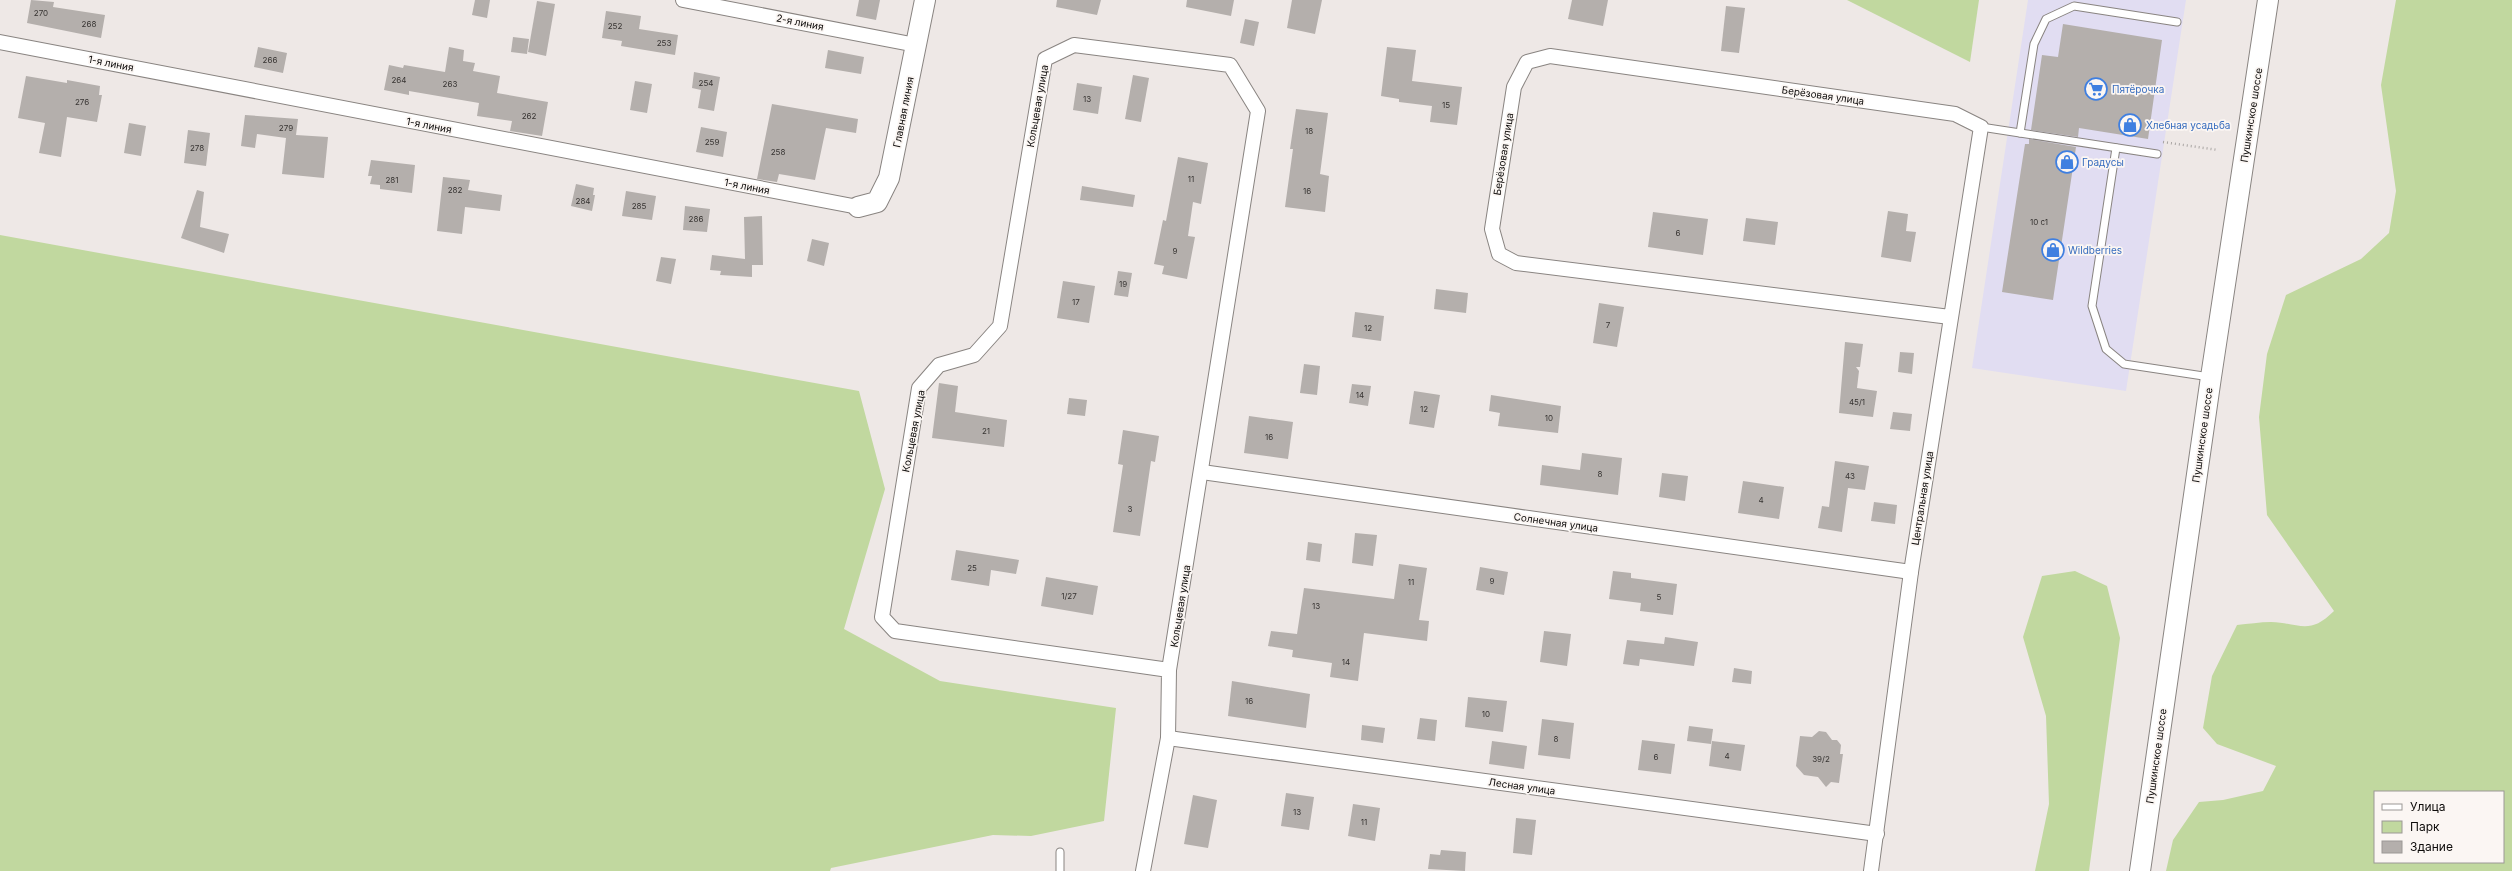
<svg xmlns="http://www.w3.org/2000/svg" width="2512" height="871" viewBox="0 0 2512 871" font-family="Inter,sans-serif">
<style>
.commercial{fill:#e1ddf2}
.green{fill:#c1d89f;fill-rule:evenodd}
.building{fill:#b4afac}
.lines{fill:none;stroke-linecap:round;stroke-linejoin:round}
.lane-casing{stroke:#898481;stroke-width:9}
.street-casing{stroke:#898481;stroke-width:16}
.secondary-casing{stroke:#898481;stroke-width:22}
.path{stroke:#a9a5a3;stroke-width:2.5;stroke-dasharray:1 3;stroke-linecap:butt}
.lane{stroke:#fff;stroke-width:7}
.street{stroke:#fff;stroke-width:14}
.secondary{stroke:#fff;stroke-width:20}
.labels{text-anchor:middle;stroke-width:3.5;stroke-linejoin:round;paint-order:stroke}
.number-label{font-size:8px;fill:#373432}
.street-label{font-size:10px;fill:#0d0b0a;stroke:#fbf6f3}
.shop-label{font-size:10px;fill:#366cbe;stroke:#fbf6f3;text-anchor:start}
</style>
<rect width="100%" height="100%" fill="#eee8e6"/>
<!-- commercial -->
<polygon class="commercial" points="2028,0 2186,0 2126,391 1972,368"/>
<!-- green -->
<g class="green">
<polygon points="1847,0 1979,0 1970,62"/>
<path d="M 2396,0 L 2512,0 L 2512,871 L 2166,871 L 2173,840 L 2199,802 L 2223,800 L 2263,791 L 2276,766 L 2217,744 L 2203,728 L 2212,676 L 2237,625 C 2248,624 2260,622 2271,622 C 2300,623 2309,636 2334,611 L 2267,515 L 2259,417 L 2267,354 L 2286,295 L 2361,259 L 2389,233 L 2396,191 L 2381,85 ZM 2375,792 L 2503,792 L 2503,862 L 2375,862 Z"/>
<polygon points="0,235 859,391 885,489 844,629 940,681 1116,708 1104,821 1031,836 993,835 831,868 830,871 0,871"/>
<polygon points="2075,571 2107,586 2120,638 2089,871 2035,871 2049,804 2046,716 2023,637 2042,576"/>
</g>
<!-- building -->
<g class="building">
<polygon points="31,0 54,2 53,7 105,15 101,38 27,23"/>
<polygon points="475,0 490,0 487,18 472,15"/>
<polygon points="859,0 880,0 876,20 856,16"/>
<polygon points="1057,0 1101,0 1097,15 1056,7"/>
<polygon points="1187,0 1234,0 1231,16 1186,7"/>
<polygon points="1292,0 1322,0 1315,34 1287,28"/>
<polygon points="1572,0 1608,0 1603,26 1568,19"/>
<polygon points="537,1 555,4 546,56 528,52"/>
<polygon points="1726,6 1745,8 1739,53 1721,51"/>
<polygon points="606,11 641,16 639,29 678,35 675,55 621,46 622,41 602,38"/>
<polygon points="1245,19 1259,22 1254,46 1240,43"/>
<polygon points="2063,24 2162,40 2148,139 2079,128 2078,137 2031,130 2042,55 2058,57"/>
<polygon points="513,37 529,39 527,54 511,52"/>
<polygon points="258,47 287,53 283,73 254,67"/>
<polygon points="449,47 464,50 463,61 475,63 473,71 500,76 497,93 548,102 542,136 510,131 512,121 477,116 479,103 409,91 409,95 384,90 389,65 403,68 404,65 445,72"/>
<polygon points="1387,47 1416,50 1412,81 1462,87 1457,125 1430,122 1432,106 1399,102 1399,99 1381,96"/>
<polygon points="828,50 864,57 861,74 825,68"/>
<polygon points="694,72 720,77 714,111 698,108 701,90 692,88"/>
<polygon points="1133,75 1149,78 1141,122 1125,119"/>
<polygon points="26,76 67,83 67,80 100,86 99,95 102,95 97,122 67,117 61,157 39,153 45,123 18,118"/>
<polygon points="635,81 652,84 647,113 630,110"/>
<polygon points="1077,83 1102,87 1098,114 1073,110"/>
<polygon points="772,104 858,119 856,133 826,128 815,180 779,174 777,182 757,179"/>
<polygon points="1296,109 1328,113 1320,174 1329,176 1325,212 1285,207 1293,149 1290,149"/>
<polygon points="245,115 298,119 296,135 328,137 324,178 282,174 286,138 257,134 255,148 241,146"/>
<polygon points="129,123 146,126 141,156 124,153"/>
<polygon points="701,127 727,132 723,157 696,152"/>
<polygon points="188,130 210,133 206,166 184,163"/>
<polygon points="2029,139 2076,147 2053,300 2002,292 2025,144 2029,144"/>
<polygon points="1178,157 1208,163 1201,204 1193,202 1188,236 1195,237 1187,279 1162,274 1164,266 1154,264 1163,220 1166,221"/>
<polygon points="371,160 415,165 412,193 380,189 380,185 370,184 372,176 368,176"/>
<polygon points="443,177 470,180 468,190 502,195 500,211 465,207 462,234 437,231"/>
<polygon points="576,184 594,188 593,195 595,195 592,211 571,206"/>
<polygon points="1082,186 1135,195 1133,207 1080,200"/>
<polygon points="197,190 204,192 200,227 229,234 224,253 181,238"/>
<polygon points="626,191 656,196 652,220 622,216"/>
<polygon points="685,206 710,209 707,232 683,230"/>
<polygon points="1888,211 1908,214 1906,231 1916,232 1911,262 1881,257"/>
<polygon points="1653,212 1708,219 1703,255 1648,247"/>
<polygon points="762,216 763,265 752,265 752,277 720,275 721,271 710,270 712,255 745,259 744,217"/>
<polygon points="1746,218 1778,222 1775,245 1743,241"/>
<polygon points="812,239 829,243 824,266 807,261"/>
<polygon points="661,257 676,259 671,284 656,281"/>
<polygon points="1118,271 1132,273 1128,297 1114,295"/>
<polygon points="1063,281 1095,286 1089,323 1057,318"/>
<polygon points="1436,289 1468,293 1466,313 1434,309"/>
<polygon points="1599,303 1624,307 1617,347 1593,343"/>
<polygon points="1355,312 1384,316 1381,341 1352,337"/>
<polygon points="1845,342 1863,344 1860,367 1856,367 1859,371 1857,388 1877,391 1873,417 1839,413"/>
<polygon points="1900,352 1914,353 1912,374 1898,372"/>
<polygon points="1304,364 1320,366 1317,395 1300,393"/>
<polygon points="939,383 958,386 955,412 1007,420 1004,447 932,438"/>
<polygon points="1352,384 1371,386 1368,406 1349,403"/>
<polygon points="1414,391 1440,395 1434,428 1409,424"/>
<polygon points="1491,395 1561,406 1558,433 1498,426 1500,413 1489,411"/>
<polygon points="1069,398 1087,400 1085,416 1067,414"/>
<polygon points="1893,412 1912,414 1910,431 1890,429"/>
<polygon points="1249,416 1293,422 1288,459 1244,453"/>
<polygon points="1123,430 1159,436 1155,462 1151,461 1140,536 1113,532 1123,465 1118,464"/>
<polygon points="1582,453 1622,458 1618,495 1540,485 1542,465 1580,470"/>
<polygon points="1835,461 1869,466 1865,490 1848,488 1842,532 1818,528 1822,506 1829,507"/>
<polygon points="1662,473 1688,476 1685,501 1659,497"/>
<polygon points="1743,481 1784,487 1779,519 1738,513"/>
<polygon points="1874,502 1897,505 1895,524 1871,521"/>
<polygon points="1355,533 1377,535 1373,566 1352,563"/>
<polygon points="1308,542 1322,544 1320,562 1306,560"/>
<polygon points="956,550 1019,560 1016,574 991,570 989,586 951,580"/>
<polygon points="1399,564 1427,568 1419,620 1429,621 1427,641 1364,633 1358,681 1330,677 1332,663 1292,657 1293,650 1268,646 1271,631 1297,634 1304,588 1394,599"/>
<polygon points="1480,567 1508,572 1504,595 1476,590"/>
<polygon points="1613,571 1631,573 1631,578 1677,584 1673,615 1640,611 1641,603 1609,599"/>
<polygon points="1046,577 1098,586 1093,615 1041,606"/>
<polygon points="1544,631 1571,634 1567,666 1540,662"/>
<polygon points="1665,637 1698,642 1694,666 1640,659 1639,666 1623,664 1627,640 1664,644"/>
<polygon points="1734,668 1752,671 1751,684 1732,682"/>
<polygon points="1232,681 1310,694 1306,728 1228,716"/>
<polygon points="1468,697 1507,701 1503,732 1465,727"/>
<polygon points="1420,718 1437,720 1435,741 1417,739"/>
<polygon points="1542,719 1574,723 1570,759 1538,755"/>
<polygon points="1362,725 1385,728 1383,743 1361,740"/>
<polygon points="1689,726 1713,729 1711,744 1687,741"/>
<polygon points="1819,731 1826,732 1832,740 1837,740 1841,745 1840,754 1843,754 1839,783 1831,782 1826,787 1818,777 1804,775 1796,766 1800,736 1812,737"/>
<polygon points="1642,740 1675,744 1671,774 1638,770"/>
<polygon points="1492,741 1527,746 1524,769 1489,764"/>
<polygon points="1712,741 1745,745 1741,771 1709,766"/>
<polygon points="1286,793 1314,797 1309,830 1281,826"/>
<polygon points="1193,795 1217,800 1208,848 1184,844"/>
<polygon points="1353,804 1380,808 1375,841 1348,836"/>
<polygon points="1516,818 1536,820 1532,855 1513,853"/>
<polygon points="1441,850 1466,852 1465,871 1428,869 1430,854 1440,855"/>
</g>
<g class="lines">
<!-- lane casing -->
<g class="lane-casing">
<g id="lane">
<polyline points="1981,127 2157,154"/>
<polyline points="2020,133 2034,44 2046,19 2074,6 2177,22"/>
<polyline points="2116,148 2092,306 2106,349 2124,364 2210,377"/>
<polyline points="1060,871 1060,852"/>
</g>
</g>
<!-- street casing -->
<g class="street-casing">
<g id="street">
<polyline points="683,0 916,45"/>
<polyline points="0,42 858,207"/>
<polyline points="1202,472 1911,572"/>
<polyline points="1168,738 1877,834"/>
<polyline points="1143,871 1168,738 1169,670 1258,111 1230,65 1074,45 1045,59 1000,326 974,355 939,365 919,388 882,617 895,631 1169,670"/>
<polyline points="1871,871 1911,572 1981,127 1955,114 1550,56 1527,62 1514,87 1492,229 1499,254 1516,263 1950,317"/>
</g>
</g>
<!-- secondary casing -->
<g class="secondary-casing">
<g id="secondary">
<polyline points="858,207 877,202 889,178 925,0"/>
<polyline points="2140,871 2211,377 2268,0"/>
</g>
</g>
<!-- path -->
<polyline class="path" points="2163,142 2218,150"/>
<!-- lane -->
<use href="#lane" class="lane"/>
<!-- street -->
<use href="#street" class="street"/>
<!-- secondary -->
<use href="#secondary" class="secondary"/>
</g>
<!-- icons -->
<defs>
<g id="supermarket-ring" transform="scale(1.15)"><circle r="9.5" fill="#fbf6f3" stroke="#3f7fe0" stroke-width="1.5"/><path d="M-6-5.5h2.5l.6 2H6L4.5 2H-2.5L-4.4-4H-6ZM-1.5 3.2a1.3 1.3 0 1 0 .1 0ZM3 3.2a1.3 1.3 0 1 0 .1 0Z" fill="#3f7fe0"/></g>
<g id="shop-ring" transform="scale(1.15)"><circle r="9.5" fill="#fbf6f3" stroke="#3f7fe0" stroke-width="1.5"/><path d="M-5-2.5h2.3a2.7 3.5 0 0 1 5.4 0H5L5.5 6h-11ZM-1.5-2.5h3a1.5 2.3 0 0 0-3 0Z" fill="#3f7fe0"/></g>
</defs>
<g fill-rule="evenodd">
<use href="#supermarket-ring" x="2096" y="89"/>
<use href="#shop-ring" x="2130" y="125"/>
<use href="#shop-ring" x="2067" y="162"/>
<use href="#shop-ring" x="2053" y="250"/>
</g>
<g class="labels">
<!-- number labels -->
<g class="number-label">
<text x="41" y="16">270</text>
<text x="89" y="27">268</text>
<text x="615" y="29">252</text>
<text x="664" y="46">253</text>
<text x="270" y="63">266</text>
<text x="399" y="83">264</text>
<text x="706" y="86">254</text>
<text x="450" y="87">263</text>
<text x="1087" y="102">13</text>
<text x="82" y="105">276</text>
<text x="1446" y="108">15</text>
<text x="529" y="119">262</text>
<text x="286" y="131">279</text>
<text x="1309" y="134">18</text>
<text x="712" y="145">259</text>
<text x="197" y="151">278</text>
<text x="778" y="155">258</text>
<text x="1191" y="182">11</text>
<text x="392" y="183">281</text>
<text x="455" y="193">282</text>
<text x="1307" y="194">16</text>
<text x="583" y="204">284</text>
<text x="639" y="209">285</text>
<text x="696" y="222">286</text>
<text x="2039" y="225">10 с1</text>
<text x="1678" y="236">6</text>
<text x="1175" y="254">9</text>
<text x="1123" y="287">19</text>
<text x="1076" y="305">17</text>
<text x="1608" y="328">7</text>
<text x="1368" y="331">12</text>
<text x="1360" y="398">14</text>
<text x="1857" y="405">45/1</text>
<text x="1424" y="412">12</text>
<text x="1549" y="421">10</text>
<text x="986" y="434">21</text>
<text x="1269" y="440">16</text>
<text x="1600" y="477">8</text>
<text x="1850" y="479">43</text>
<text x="1761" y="503">4</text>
<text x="1130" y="512">3</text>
<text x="972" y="571">25</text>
<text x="1492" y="584">9</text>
<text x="1411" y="585">11</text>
<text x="1069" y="599">1/27</text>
<text x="1659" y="600">5</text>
<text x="1316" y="609">13</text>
<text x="1346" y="665">14</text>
<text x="1249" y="704">16</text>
<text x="1486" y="717">10</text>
<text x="1556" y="742">8</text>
<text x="1727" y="759">4</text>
<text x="1656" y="760">6</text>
<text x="1821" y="762">39/2</text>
<text x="1297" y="815">13</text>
<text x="1364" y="825">11</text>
</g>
<!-- street labels -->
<g class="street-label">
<text transform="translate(800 22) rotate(11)" y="4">2-я линия</text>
<text transform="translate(111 63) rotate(11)" y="4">1-я линия</text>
<text transform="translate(1823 95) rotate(8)" y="4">Берёзовая улица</text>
<text transform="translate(1037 106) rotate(-80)" y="4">Кольцевая улица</text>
<text transform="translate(903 112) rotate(-79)" y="4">Главная линия</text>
<text transform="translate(2251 115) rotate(-81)" y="4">Пушкинское шоссе</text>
<text transform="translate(429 125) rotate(11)" y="4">1-я линия</text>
<text transform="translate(1503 154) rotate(-81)" y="4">Берёзовая улица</text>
<text transform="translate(747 186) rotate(11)" y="4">1-я линия</text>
<text transform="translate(913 431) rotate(-79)" y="4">Кольцевая улица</text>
<text transform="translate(2202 435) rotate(-82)" y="4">Пушкинское шоссе</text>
<text transform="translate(1922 498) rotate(-81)" y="4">Центральная улица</text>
<text transform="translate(1556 522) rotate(8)" y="4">Солнечная улица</text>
<text transform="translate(1180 606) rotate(-81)" y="4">Кольцевая улица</text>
<text transform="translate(2156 756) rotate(-82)" y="4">Пушкинское шоссе</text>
<text transform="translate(1522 786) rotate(8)" y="4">Лесная улица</text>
</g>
<!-- shop labels -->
<g class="shop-label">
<text x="2112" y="93">Пятёрочка</text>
<text x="2146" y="129">Хлебная усадьба</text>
<text x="2082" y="166">Градусы</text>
<text x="2068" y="254">Wildberries</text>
</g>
</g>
<!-- legend -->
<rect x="2374" y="791" width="130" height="72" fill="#fbf6f3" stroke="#9c9896"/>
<rect x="2382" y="804" width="20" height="6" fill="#ffffff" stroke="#9c9896"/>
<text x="2410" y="811" font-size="12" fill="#0d0b0a">Улица</text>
<rect x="2382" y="821" width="20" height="12" fill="#c1d89f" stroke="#9c9896"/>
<text x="2410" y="831" font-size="12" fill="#0d0b0a">Парк</text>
<rect x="2382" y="841" width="20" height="12" fill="#b4afac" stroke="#9c9896"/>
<text x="2410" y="851" font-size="12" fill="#0d0b0a">Здание</text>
</svg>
